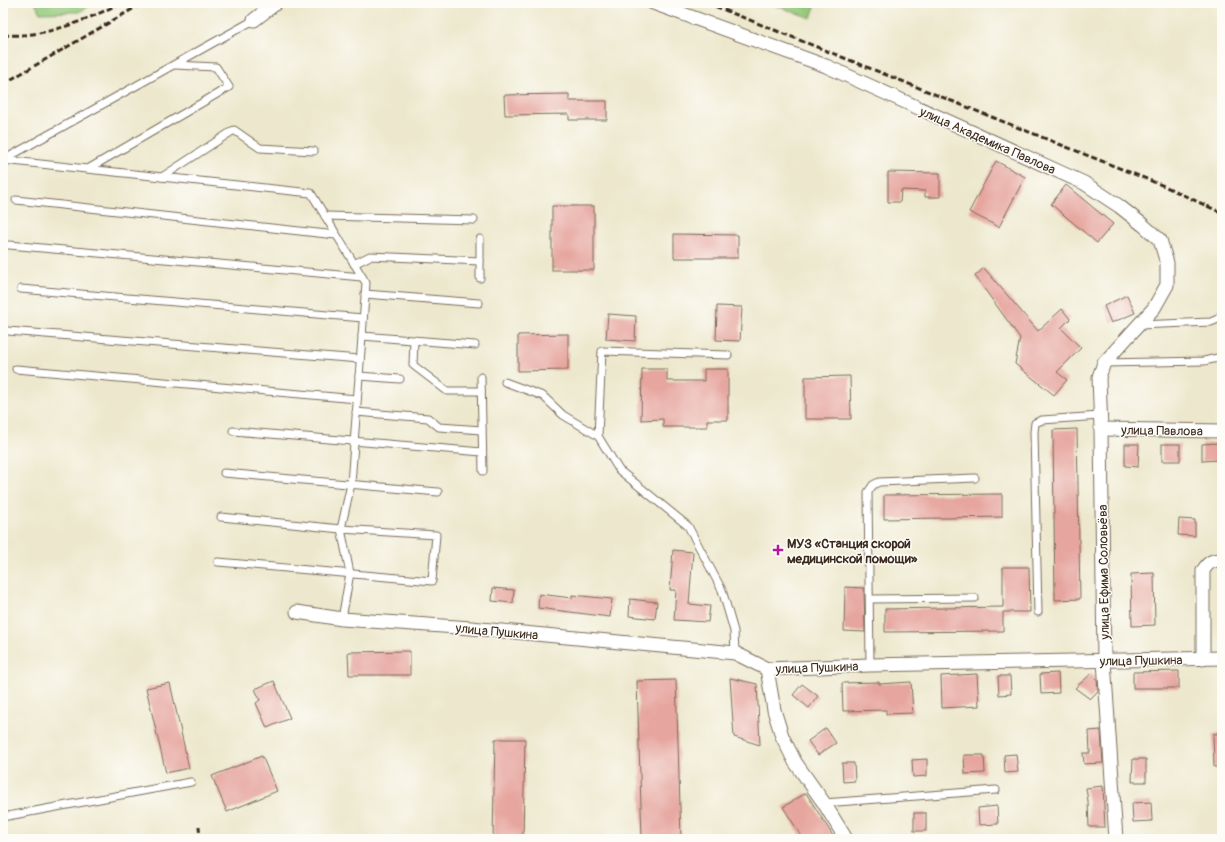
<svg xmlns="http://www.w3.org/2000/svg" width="1225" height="842" viewBox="0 0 1225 842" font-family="Pangolin,sans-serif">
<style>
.green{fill:#95ca7b;stroke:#687a4c}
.building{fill:#e6a59e}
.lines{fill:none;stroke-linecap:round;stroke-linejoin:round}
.lane-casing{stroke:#796c5b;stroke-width:9}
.street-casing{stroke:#796c5b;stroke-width:15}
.lane{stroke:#fff;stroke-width:7}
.street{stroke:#fff;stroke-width:13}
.rail{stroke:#3b2a1e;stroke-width:3;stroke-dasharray:6 3;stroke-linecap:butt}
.poi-dot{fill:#b5179e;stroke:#fdfcf7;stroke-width:1.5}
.labels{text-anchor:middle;stroke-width:3;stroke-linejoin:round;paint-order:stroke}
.street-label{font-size:13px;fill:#3b2a1e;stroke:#fdfcf7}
.poi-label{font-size:13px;font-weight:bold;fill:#3b2a1e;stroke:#fdfcf7;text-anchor:start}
</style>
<rect width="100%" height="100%" fill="#fdfcf7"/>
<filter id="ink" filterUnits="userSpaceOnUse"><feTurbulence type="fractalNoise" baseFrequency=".025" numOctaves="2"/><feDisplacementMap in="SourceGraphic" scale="8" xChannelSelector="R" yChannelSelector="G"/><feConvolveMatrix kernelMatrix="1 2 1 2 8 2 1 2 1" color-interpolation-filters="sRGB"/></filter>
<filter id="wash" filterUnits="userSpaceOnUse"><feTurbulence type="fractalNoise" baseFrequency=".012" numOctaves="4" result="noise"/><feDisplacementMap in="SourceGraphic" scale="16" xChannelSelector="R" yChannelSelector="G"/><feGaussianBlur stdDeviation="0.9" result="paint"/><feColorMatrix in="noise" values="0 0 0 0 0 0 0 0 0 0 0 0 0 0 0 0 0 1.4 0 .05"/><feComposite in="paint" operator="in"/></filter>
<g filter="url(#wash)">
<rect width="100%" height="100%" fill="#ede8cd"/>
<!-- green -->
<g class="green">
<polygon points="35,3 96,3 79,12 40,13"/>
<polygon points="768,3 816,3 811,18"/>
</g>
<g id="blocks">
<!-- building -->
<g class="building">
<polygon points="569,94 569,101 607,101 607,120 569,120 569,114 505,115 504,95"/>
<polygon points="996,161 1025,177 999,227 969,212"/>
<polygon points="888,172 940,173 940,197 925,197 925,191 901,190 900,202 888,202"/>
<polygon points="1066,185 1113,224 1097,243 1051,204"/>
<rect x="552" y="206" width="42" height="64"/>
<polygon points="674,234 738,235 738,258 674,258"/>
<polygon points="984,268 1038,331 1062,309 1070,319 1061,328 1081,348 1057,372 1067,380 1054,395 1015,364 1020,338 975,276"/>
<polygon points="1127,295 1135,313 1111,323 1104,306"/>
<polygon points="717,306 742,307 740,341 716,340"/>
<polygon points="608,314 636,316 635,341 606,339"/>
<polygon points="568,334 568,370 518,371 518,335"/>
<polygon points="642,369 667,369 667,381 704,381 704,369 728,369 728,420 707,420 707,427 663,427 663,419 641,420"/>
<polygon points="850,376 851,419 805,419 805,377"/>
<polygon points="1077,429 1080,599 1055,600 1053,430"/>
<polygon points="1218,443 1219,460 1202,461 1202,444"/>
<polygon points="1125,444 1139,444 1138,467 1125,466"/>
<rect x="1162" y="444" width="18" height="17"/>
<polygon points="1002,494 1002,517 884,519 884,495"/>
<polygon points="1179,519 1195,520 1195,536 1178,535"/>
<polygon points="673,550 693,552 689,604 710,606 708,622 674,620 676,590 670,590"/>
<polygon points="1003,567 1029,567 1030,612 1003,612 1003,631 885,632 885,609 1003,607"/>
<polygon points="1154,573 1155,625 1132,626 1131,574"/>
<polygon points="845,587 864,588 865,632 844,631"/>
<polygon points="493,588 514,590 513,603 492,601"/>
<polygon points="539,594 572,598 572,595 612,599 610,617 538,608"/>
<polygon points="630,599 657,602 655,619 629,616"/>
<polygon points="410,651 410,675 349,675 348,652"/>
<polygon points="1179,671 1179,688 1133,688 1133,672"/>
<polygon points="1058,673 1059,693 1041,694 1040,674"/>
<polygon points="977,674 979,706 942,708 941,676"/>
<polygon points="1091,674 1097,680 1098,691 1090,699 1075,688"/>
<polygon points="998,676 1010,676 1011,694 999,695"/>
<polygon points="730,678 757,684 760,745 734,737"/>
<polygon points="676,680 681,839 642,839 637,681"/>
<polygon points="274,681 290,718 267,728 256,703 260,700 255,689"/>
<polygon points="879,682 879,684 911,682 913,713 886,714 886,710 843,711 842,683"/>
<polygon points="170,683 189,768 166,773 146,688"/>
<polygon points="802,684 818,696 809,708 793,695"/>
<polygon points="826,728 836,743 818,755 808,741"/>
<polygon points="1101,730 1103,763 1084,764 1083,753 1090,753 1089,731"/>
<polygon points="1222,733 1222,767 1214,767 1213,734"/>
<polygon points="495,739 525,739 523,839 493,839"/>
<polygon points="1016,754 1018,772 1005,773 1004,755"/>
<polygon points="964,755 984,755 985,773 965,774"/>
<polygon points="262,756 277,791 227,812 212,776"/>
<polygon points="927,759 927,776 913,777 912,760"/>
<polygon points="1133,759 1146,759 1146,782 1132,782"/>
<polygon points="842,763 854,763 855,781 843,782"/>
<polygon points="1103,786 1105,827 1089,827 1088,801 1086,788"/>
<polygon points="806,793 835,839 803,839 783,807"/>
<polygon points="1151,802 1152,821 1133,822 1132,803"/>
<polygon points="997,806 998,824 979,825 978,808"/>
<rect x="914" y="813" width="12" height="18"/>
</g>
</g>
</g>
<g filter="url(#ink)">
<use href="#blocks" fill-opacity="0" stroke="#796c5b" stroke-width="1"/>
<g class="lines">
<!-- lane casing -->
<g class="lane-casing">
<g id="lane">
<polyline points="3,160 311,193 366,283 351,484 341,529 350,573 342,619"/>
<polyline points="3,160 254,20"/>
<polyline points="88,169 229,87 216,67 175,65"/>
<polyline points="162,177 234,130 260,148 314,151"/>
<polyline points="16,200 336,235"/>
<polyline points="325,216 474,220"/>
<polyline points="480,239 480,278"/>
<polyline points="9,245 362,277"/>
<polyline points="354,264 370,256 480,261"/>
<polyline points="21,289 363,318"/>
<polyline points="365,294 479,303"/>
<polyline points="1139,325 1211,322 1218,319 1222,314"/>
<polyline points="8,331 360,359"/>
<polyline points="362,336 475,345"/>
<polyline points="414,340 413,365 447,391 481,391"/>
<polyline points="728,355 602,351 598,436 619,470 688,526 722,590 734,631 735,653"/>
<polyline points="1105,363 1204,361 1222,357"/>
<polyline points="16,369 357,399"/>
<polyline points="359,376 400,379"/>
<polyline points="481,377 483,471"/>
<polyline points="505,382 543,396 563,415 598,436"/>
<polyline points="356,412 428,418 439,427 482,430"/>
<polyline points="233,431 482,452"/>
<polyline points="224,473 438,492"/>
<polyline points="218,562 432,581 436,535 341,529 221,517"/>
<polyline points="870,599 975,598"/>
<polyline points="1038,612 1034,432 1035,423 1042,420 1100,416"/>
<polyline points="870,665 868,492 873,485 879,482 975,478"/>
<polyline points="824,803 996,790"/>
<polyline points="3,816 8,816 191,782"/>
</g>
</g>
<!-- street casing -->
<g class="street-casing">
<g id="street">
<polyline points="653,3 826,66 1084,183 1119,206 1143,225 1160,240 1167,263 1167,285 1154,308 1104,363 1099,377 1101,429 1104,661 1116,839"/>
<polyline points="254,20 276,3"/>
<polyline points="1101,429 1222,431"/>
<polyline points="297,612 342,619 471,628 735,653 767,669 870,665 1222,658"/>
<path d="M 1203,659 L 1203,571 C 1208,562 1212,560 1222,560"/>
<polyline points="767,669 774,710 782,736 795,762 824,803 846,839"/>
</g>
</g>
<!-- lane -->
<use href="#lane" class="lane"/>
<!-- street -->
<use href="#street" class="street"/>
<!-- rail -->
<g class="rail">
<polyline points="707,3 1164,186 1222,213"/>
<path d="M 3,35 C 45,38 84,21 121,3"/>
<polyline points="3,84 143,3"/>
<polyline points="199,826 200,839"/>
</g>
</g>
</g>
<!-- markers -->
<path class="poi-dot" d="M776 544h4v4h4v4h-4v4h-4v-4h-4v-4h4z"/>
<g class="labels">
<!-- street labels -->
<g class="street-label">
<text transform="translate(988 140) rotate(24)" y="5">улица Академика Павлова</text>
<text transform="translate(1162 430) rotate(1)" y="5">улица Павлова</text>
<text transform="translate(1103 572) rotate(-91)" y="5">улица Ефима Соловьёва</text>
<text transform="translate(497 631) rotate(5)" y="5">улица Пушкина</text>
<text transform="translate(1141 660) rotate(-1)" y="5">улица Пушкина</text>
<text transform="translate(817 667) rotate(-2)" y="5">улица Пушкина</text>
</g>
<!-- poi labels -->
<g class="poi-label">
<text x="787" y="548">МУЗ «Станция скорой<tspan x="787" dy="15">медицинской помощи»</tspan></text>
</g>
</g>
<!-- margin -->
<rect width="1225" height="842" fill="none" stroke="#fdfcf7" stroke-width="16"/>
</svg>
